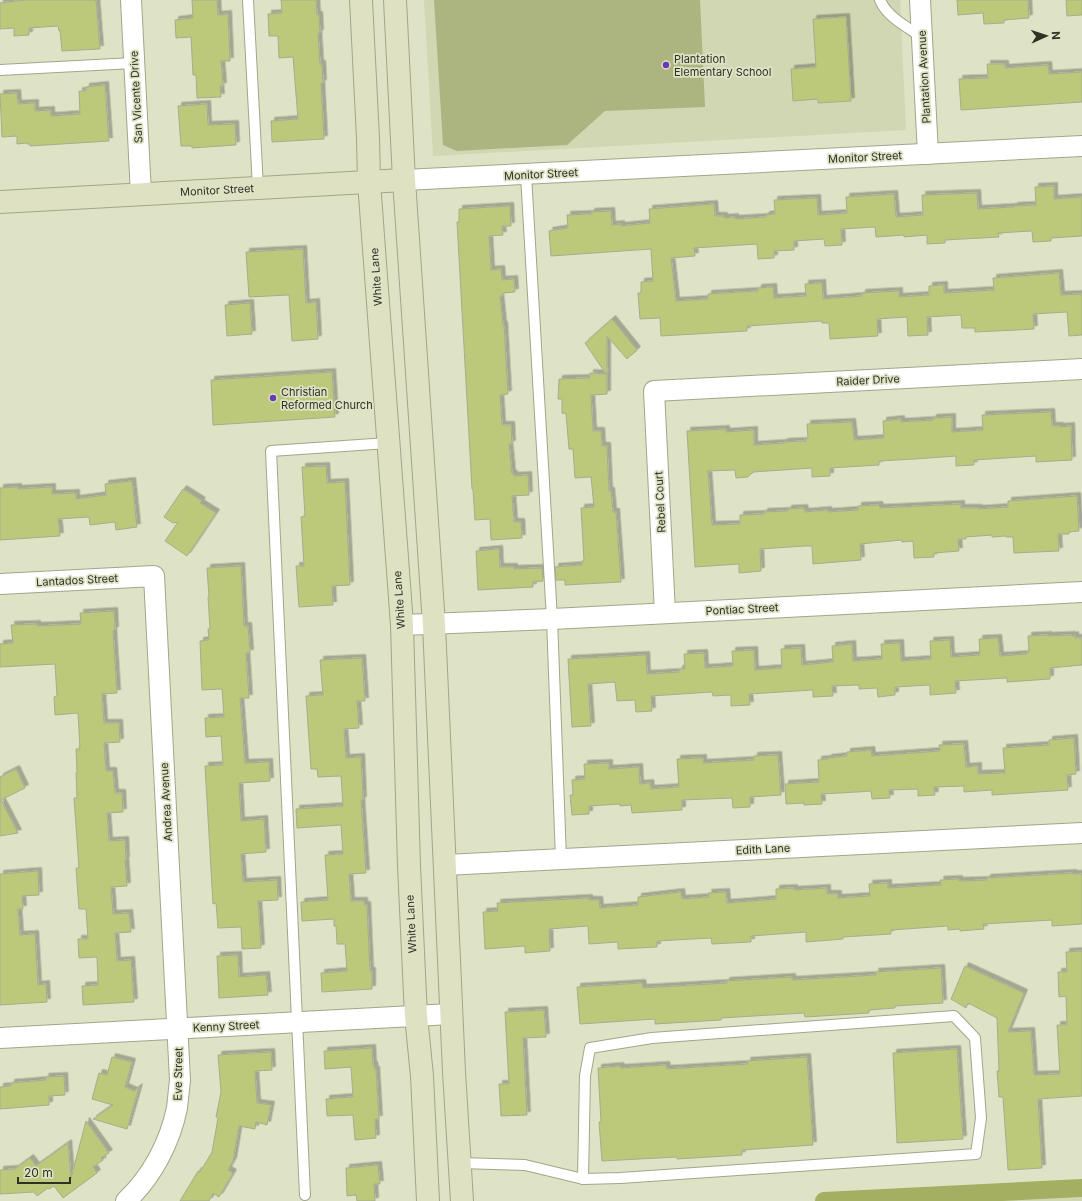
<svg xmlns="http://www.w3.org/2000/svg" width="1082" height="1201" viewBox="0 0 1082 1201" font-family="Inter,sans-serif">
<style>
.built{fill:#d1d7b2}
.green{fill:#acb480}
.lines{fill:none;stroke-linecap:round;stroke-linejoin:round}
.canal{stroke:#a4af62;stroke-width:18}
.building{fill:#bcc87a;stroke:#a7ac90;filter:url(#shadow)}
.lane-casing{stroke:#a1a68a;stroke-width:12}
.street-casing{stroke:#a1a68a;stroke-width:22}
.secondary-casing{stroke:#a1a68a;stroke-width:24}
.lane{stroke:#fff;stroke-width:10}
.street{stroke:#fff;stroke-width:20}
.secondary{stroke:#dfe2c2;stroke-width:22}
.poi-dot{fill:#673ab2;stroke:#dee3c5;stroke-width:1.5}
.labels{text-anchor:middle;stroke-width:3.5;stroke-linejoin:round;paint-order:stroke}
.poi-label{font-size:11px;fill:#2f3125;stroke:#dee3c5;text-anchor:start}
.street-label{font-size:11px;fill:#2f3125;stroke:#dee3c5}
</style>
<defs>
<filter id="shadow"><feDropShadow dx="3.5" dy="-3.5" stdDeviation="0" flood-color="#0004"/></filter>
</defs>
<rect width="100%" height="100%" fill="#dee3c5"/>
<!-- built -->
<g class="built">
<polygon points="424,0 900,0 906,130 433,156"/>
<polygon points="1082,1197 1082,1201 1003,1201"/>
</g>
<!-- green -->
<polygon class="green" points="434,0 700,0 705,107 605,111 567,145 457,151 443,145"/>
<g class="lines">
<!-- canal -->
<polyline class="canal" points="824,1201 1082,1188"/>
</g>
<!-- building -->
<g class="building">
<polygon points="25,0 96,0 100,49 62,51 60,31 59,31 58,26 29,28 29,35 14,36 14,28 0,29 0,3"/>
<polygon points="192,0 217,0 218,15 228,14 230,61 221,61 223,86 220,86 221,97 197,98 196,75 193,75 191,37 176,38 175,20 193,18"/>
<polygon points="281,0 316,0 317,15 319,15 320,33 318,33 320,64 322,64 323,83 321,83 324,139 272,142 271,121 298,119 293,57 279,58 278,36 269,36 268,14 282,13"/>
<polygon points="957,0 1028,0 1029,18 1004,20 1004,23 984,24 983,13 958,15"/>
<polygon points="1066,0 1082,0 1082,15 1067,16"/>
<polygon points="846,17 851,101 818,103 818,99 793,101 791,69 816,67 813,19"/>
<polygon points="987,64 1005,64 1005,68 1048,65 1049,74 1082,72 1082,102 961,110 959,79 988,78"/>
<polygon points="105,85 109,141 30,146 30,144 27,144 27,143 17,144 17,136 2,137 0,94 17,93 18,104 35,103 35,111 51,110 51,116 80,114 79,91 86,91 86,87"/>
<polygon points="207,104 208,125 235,124 236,145 192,148 192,146 181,146 178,106"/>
<polygon points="1054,186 1054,199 1082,197 1082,236 1051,238 1051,241 1033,242 1032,231 998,233 999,237 945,240 945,243 927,244 927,235 904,237 904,235 876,237 875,227 841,229 842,245 825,246 824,239 794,241 794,250 774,251 774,258 758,259 757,244 694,248 695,256 671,258 676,301 708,299 708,294 758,291 758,288 773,287 774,298 806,296 805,284 822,283 823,299 862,296 862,293 899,291 899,297 929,295 929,286 944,285 944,293 994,290 993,278 1059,273 1061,295 1082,294 1082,335 1069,336 1067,312 1033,314 1034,329 1017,330 975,332 975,328 962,328 961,315 927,317 928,335 908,336 907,317 877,319 878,336 830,339 829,323 822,323 822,321 747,326 747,331 661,336 660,318 640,319 638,293 641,293 641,282 653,281 651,249 551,256 549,231 568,228 567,215 591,214 591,212 611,211 612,225 621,224 621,226 650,223 649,209 714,204 715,216 724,216 724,218 735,217 735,219 766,217 766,215 775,214 774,200 817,198 818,215 847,213 846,197 894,194 896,217 923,215 922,195 977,193 978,209 1014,207 1014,206 1036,205 1035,187"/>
<polygon points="510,206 511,226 502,226 503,235 489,236 491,270 501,269 502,280 514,279 515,292 503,293 503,296 500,296 503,325 504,325 508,394 500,395 502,425 511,425 512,444 509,444 512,474 514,474 514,476 528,475 529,495 512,496 514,522 521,522 522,538 491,540 490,519 475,520 473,489 472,489 457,222 459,222 459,209"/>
<polygon points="303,249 306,303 316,302 318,339 292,341 289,295 249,297 246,252"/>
<polygon points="250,303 252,334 227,336 225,305"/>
<polygon points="612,319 637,350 627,359 607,336 607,394 591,395 593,431 601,431 602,446 607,446 609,491 611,491 613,512 616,512 621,582 565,585 565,580 556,580 555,567 582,565 582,561 584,561 581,508 594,507 591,477 575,478 573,449 569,449 566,414 562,413 562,399 558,399 559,379 590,378 590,373 606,374 585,343"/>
<polygon points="332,372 335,417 213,425 211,380"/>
<polygon points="1051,412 1052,426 1060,426 1060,427 1071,426 1072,460 1036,462 1036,456 974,460 974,465 956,466 956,456 915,459 879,461 879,465 830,468 830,476 812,477 812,468 753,472 748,477 736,478 735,470 708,471 712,525 740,524 740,515 764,514 764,512 788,511 788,509 804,508 805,512 828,510 828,512 858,510 858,506 879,505 880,508 961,504 961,508 979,508 979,509 1008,507 1008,501 1077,496 1079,531 1069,532 1069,534 1058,534 1059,551 1014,553 1013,537 1006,537 1006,536 992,537 992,535 966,537 966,539 958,539 959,551 934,553 934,557 914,558 913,541 902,542 902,540 860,544 861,560 813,564 812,546 805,546 760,549 761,571 739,573 739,564 695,567 687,431 726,429 726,432 754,430 754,445 784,443 784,442 806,441 805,439 808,438 807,424 852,422 854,440 884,438 883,421 901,419 901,422 933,420 933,418 952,417 952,432 983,430 982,415"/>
<polygon points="326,466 327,483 345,482 350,585 332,586 333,605 299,607 296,566 304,566 301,517 305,516 302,467"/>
<polygon points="132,481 137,527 116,530 115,522 90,525 89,517 58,519 60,536 0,540 0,488 18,487 18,489 52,487 52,494 76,493 76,499 106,495 105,484"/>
<polygon points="183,489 202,501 200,503 216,513 187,556 165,541 178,522 173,523 164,517"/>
<polygon points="499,549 500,567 514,567 514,569 542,568 543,581 533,582 533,587 478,590 476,551"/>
<polygon points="241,566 244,626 248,626 250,653 246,653 249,698 240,698 245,763 269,762 270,781 239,783 241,821 264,819 266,852 241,854 243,882 277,880 278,900 258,901 261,948 242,949 241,927 218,928 216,903 213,904 205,766 223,765 221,736 206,737 205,718 224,717 222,689 202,690 200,641 209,640 208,629 210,629 208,597 209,597 207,568"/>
<polygon points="114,611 115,630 113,631 117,693 102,694 104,723 119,723 120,742 104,743 106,771 113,771 115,793 122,793 123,812 107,813 109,841 125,840 126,860 125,860 127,886 111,887 113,914 129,913 131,932 115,933 117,961 131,960 134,1002 83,1005 82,986 98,985 97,957 79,958 78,939 88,939 86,909 79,909 76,868 79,868 74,798 77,798 76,773 77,773 76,749 80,749 78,713 55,715 54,697 57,696 55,664 0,667 0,644 13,643 11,625 37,624 37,626 81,624 80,613"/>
<polygon points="1048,635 1048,636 1072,635 1072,636 1075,635 1075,638 1082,638 1082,665 1050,668 1050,679 1007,682 1007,678 955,681 956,693 930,695 930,685 895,687 895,695 878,697 877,688 859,689 859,685 832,686 833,696 813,697 813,690 749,694 750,705 731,706 731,695 713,696 712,692 651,696 652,711 636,712 635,700 617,701 615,682 588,684 591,726 572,727 568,659 646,655 647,674 679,672 679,669 685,669 684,654 704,653 705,668 733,666 732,651 754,650 755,670 782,668 781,649 801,648 802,665 833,662 832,646 852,644 853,661 882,659 881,644 900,643 901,661 931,659 930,641 950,640 951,657 980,655 979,639 998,638 1000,656 1027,654 1027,652 1029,652 1028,636"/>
<polygon points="362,658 365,701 357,701 359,728 344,729 346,758 361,757 363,800 361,800 366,873 349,874 351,901 364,901 364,905 367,905 370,971 372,971 372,989 322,992 321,973 347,971 345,944 337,944 336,926 334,926 334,919 302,921 301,902 328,900 325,855 343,854 341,825 297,828 296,809 343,806 341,776 318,777 317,769 311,769 306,696 323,695 320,660"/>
<polygon points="1074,738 1076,774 1067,775 1068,790 992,795 992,790 964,792 964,786 934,787 935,795 918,796 918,789 889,790 890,798 872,799 871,791 857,792 821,794 822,804 804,805 804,803 786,804 785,784 819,782 818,760 828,759 828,758 847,756 847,752 871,750 872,756 940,751 939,745 964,744 966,767 978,766 978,774 1005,773 1003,748 1049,745 1049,740"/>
<polygon points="778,755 781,795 750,797 750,807 733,808 732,798 682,800 682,810 632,813 631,805 620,806 620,804 589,806 589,814 572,815 570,795 573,795 572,780 585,779 584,764 609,763 609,769 639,767 640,784 650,783 651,789 679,787 677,759 703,758 703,763 754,760 754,756"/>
<polygon points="16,769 25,788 1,800 18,833 0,836 0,777"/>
<polygon points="38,871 39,895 22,896 23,909 18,909 20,935 35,934 38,985 46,984 47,1002 0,1005 0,874"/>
<polygon points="1073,873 1073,874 1082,874 1082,924 1052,926 1052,920 983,924 984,929 960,931 960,929 948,930 948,926 891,930 891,934 843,937 843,939 806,942 806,932 751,936 751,942 712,944 711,938 657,941 657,947 618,949 618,942 589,944 588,926 549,929 550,951 525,953 525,946 485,949 483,912 498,911 497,903 589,898 589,900 599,900 600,908 638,905 638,897 681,892 682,899 709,897 708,893 726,892 727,903 776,899 776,889 794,888 794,890 827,888 827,894 838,894 838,898 870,896 869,884 888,883 888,888 941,885 940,880 959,879 959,881 987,880 987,878"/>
<polygon points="1082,951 1082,1096 1038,1099 1042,1168 1008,1170 1003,1097 999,1097 997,1071 999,1071 997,1018 968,1003 966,1008 951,999 965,966 1024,993 1008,1032 1031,1031 1034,1075 1060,1074 1057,1025 1067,1025 1066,996 1059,997 1058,972 1067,972 1066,952"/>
<polygon points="238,955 239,977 266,975 268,995 219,998 217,956"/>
<polygon points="941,968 943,1003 895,1006 895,1008 869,1010 869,1013 805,1017 804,1013 721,1018 721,1020 655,1024 655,1019 580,1024 577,987 642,983 643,988 727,983 726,981 792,977 792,980 876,975 875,972"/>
<polygon points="544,1010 546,1037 523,1038 527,1115 501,1116 499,1084 509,1084 505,1012"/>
<polygon points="372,1048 373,1065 374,1065 375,1070 376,1070 379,1119 375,1119 376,1138 355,1140 353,1115 327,1116 326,1099 353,1097 351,1067 325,1069 324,1051"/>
<polygon points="957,1049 963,1139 897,1143 893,1053"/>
<polygon points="271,1052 272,1070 255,1071 257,1103 271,1105 267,1125 256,1122 255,1129 239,1126 233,1161 228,1170 233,1173 219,1197 213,1193 209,1201 180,1201 198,1171 200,1172 212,1152 218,1118 216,1117 221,1092 218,1055"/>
<polygon points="112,1057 132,1062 125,1087 134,1091 139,1087 127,1129 93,1119 113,1105 92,1099 99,1073 107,1075"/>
<polygon points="807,1057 813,1145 742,1150 742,1155 677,1159 677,1157 602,1161 599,1122 601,1122 598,1068 620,1066 621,1068 666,1065 667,1069 748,1064 747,1061"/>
<polygon points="64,1076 65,1095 49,1096 49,1105 0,1109 0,1087 11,1086 11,1083 46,1080 45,1077"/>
<polygon points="86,1121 109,1153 101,1158 103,1160 93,1167 97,1173 63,1198 54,1186 49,1189 48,1188 37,1196 34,1192 0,1194 0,1170 15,1169 30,1158 36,1166 68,1143 71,1178"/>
<polygon points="378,1165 380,1184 374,1184 375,1201 357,1201 356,1195 347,1196 346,1168"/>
</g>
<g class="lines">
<!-- lane casing -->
<g class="lane-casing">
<g id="lane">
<polyline points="248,0 258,188"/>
<path d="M 880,0 C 887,17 907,27 922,37"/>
<polyline points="0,70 134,63"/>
<polyline points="526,175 552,619 561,859"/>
<polygon points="954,1016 975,1038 981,1118 976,1154 620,1178 583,1179 585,1076 590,1048 652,1038"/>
<polyline points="460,1163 525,1165 583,1179"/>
<polyline points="305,1195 271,451 388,443"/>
</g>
</g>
<!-- street casing -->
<g class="street-casing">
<g id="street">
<polyline points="131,0 141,194"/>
<polyline points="920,0 928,154"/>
<polyline points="404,180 1082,146"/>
<path d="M 0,584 L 154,576 L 180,1080 C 179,1089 178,1099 177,1108 C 170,1142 152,1177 126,1201"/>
<polyline points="665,613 654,391 1082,369"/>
<polyline points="402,625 552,619 1082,592"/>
<polyline points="445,865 1082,833"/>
<polyline points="0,1038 451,1014"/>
</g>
</g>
<!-- secondary casing -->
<g class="secondary-casing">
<g id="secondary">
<polyline points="361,0 368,138 369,182 402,625 409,866 416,1016 422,1076 428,1201"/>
<polyline points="395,0 404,180 434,625 454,1072 462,1201"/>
<polyline points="0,202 404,180"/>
</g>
</g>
<!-- lane -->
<use href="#lane" class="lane"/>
<!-- street -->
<use href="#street" class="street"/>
<!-- secondary -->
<use href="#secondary" class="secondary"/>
</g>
<!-- markers -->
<g class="poi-dot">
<circle cx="666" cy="65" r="4"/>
<circle cx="273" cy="398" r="4"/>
</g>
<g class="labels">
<!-- poi labels -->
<g class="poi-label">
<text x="674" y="63">Plantation<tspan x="674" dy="13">Elementary School</tspan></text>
<text x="281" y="396">Christian<tspan x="281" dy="13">Reformed Church</tspan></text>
</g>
<!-- street labels -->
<g class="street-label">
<text transform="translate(924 77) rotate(-93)" y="4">Plantation Avenue</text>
<text transform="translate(136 97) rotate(-93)" y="4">San Vicente Drive</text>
<text transform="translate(865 157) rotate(-3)" y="4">Monitor Street</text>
<text transform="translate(541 174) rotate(-3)" y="4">Monitor Street</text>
<text transform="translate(217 190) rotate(-3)" y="4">Monitor Street</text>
<text transform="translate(376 277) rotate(-94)" y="4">White Lane</text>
<text transform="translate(868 380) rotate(-3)" y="4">Raider Drive</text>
<text transform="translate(660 502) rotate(-93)" y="4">Rebel Court</text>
<text transform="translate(77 580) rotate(-3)" y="4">Lantados Street</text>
<text transform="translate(399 600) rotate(-94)" y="4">White Lane</text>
<text transform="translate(742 609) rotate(-3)" y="4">Pontiac Street</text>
<text transform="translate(166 802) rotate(-93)" y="4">Andrea Avenue</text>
<text transform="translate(763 849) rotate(-3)" y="4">Edith Lane</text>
<text transform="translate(411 924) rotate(-93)" y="4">White Lane</text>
<text transform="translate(226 1026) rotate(-3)" y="4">Kenny Street</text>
<text transform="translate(178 1074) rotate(-89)" y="4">Eve Street</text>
</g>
</g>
<!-- north arrow -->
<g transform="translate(1046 36) rotate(87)" stroke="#dee3c5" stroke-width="3" paint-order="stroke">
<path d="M0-3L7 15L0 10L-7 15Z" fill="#2f3125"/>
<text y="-6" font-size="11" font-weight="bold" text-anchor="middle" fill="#2f3125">N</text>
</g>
<!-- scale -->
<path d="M18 1177v6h52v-6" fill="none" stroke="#2f3125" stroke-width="2"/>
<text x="24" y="1177" font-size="12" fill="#2f3125" stroke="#dee3c5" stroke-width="3" paint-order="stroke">20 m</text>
</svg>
